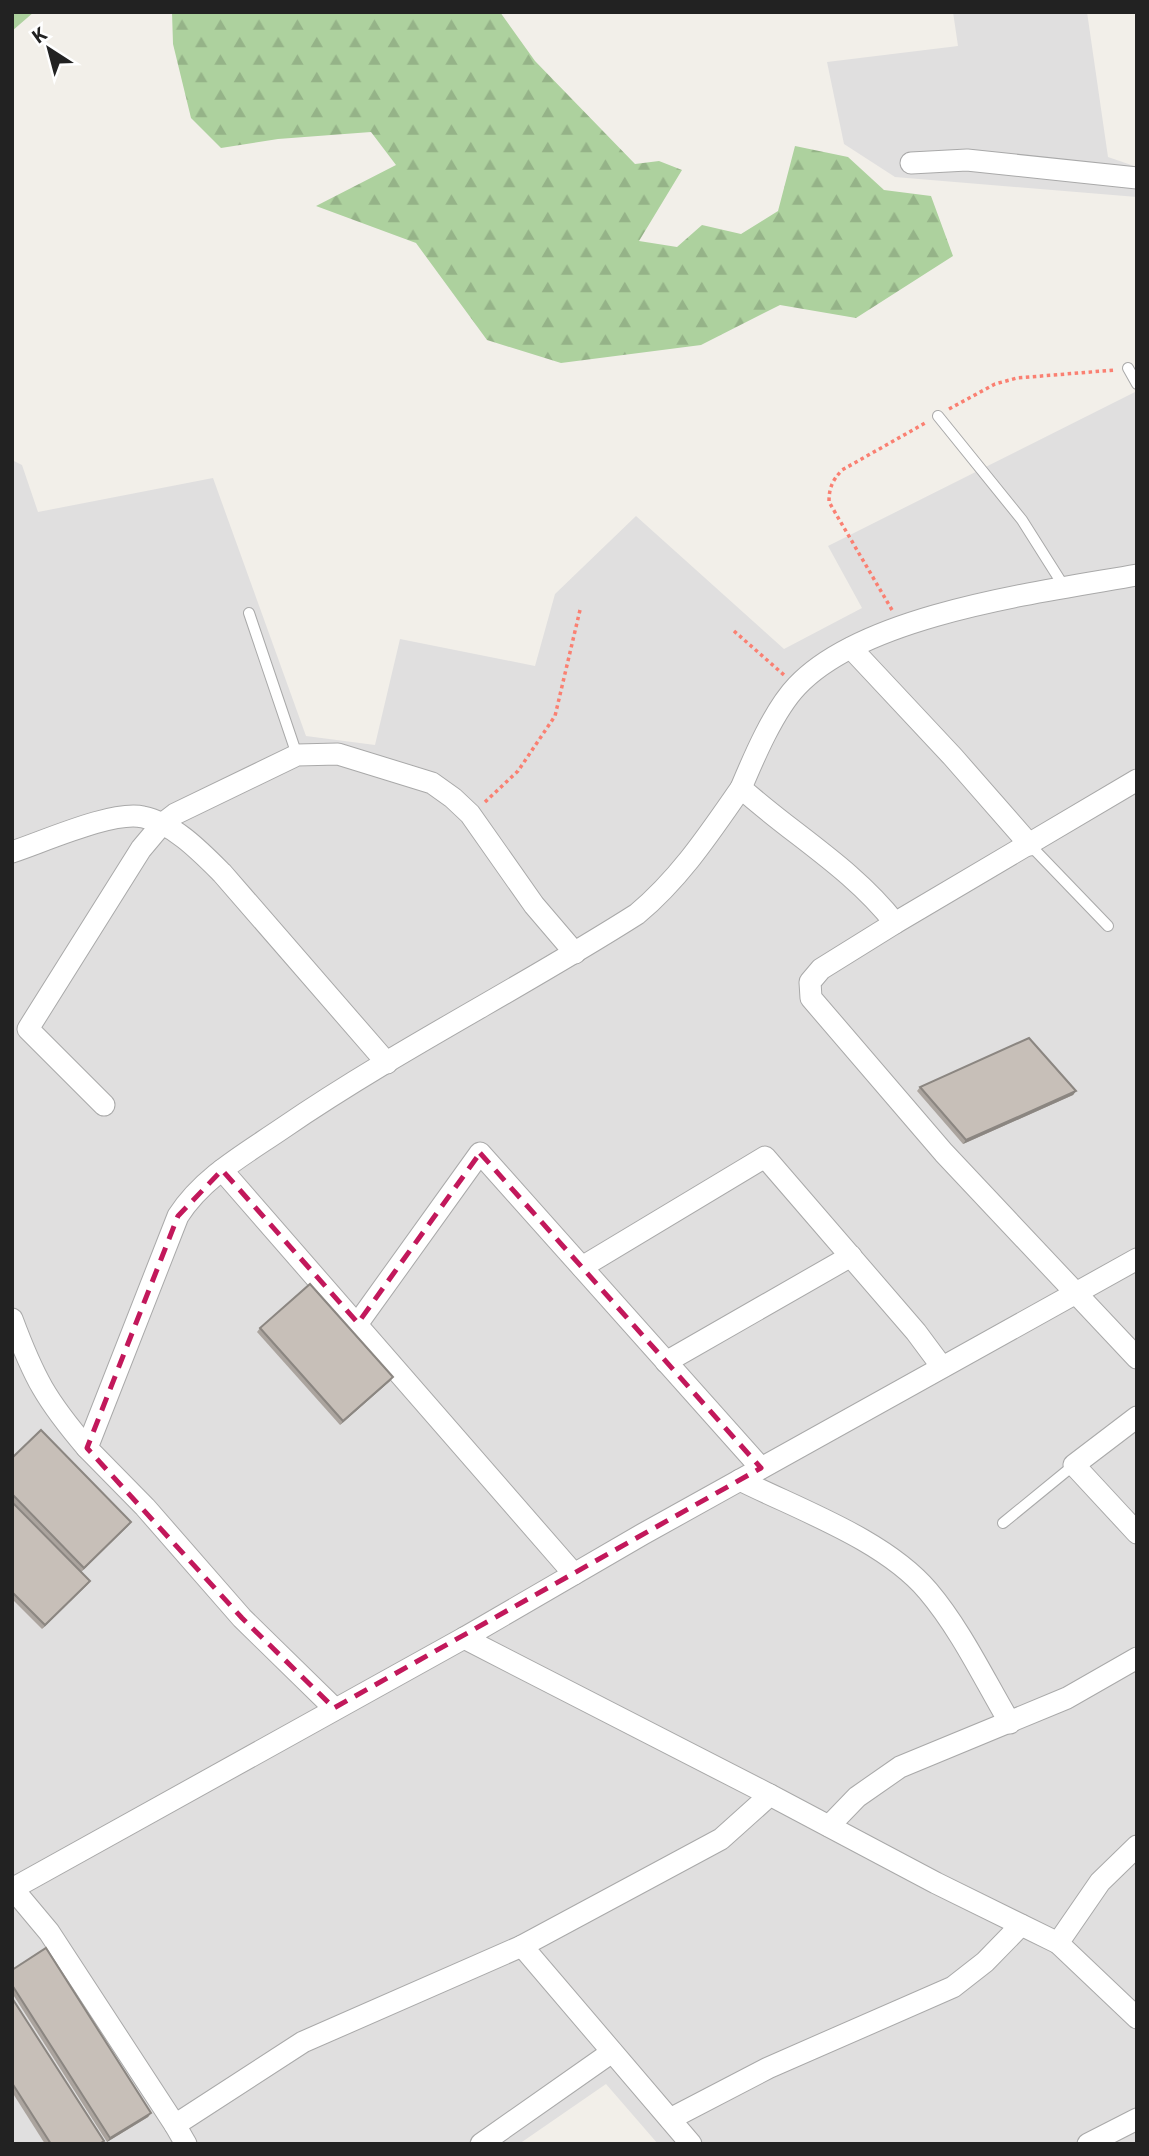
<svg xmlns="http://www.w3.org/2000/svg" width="1149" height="2156" viewBox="0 0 1149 2156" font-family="'Noto Sans',sans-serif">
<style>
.residential{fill:#e0dfdf}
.forest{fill:url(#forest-firs)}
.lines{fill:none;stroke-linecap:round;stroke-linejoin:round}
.service-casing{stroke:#a9a9a9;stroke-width:12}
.minor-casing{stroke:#a9a9a9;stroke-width:23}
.path{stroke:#fa8072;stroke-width:3.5;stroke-dasharray:3.5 3.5;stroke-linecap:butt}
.service{stroke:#fff;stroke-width:10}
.minor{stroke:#fff;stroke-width:21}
.wall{fill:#aba49e}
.shaded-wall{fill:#8b8681}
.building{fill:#c7bfb8;stroke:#8b8681;stroke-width:2}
.marked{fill:none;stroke:#c2185b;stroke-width:5;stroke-dasharray:14 9;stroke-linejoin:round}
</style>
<defs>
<pattern id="forest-firs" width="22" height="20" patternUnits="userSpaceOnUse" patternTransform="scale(1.75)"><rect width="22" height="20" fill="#add19e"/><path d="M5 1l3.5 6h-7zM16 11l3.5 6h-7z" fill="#95b388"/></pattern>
</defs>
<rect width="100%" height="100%" fill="#f2efe9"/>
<!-- residential -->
<g class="residential">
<polygon points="953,12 1087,12 1108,157 1137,167 1137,197 895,177 844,144 827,62 958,46"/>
<polygon points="1137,391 1137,2144 658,2144 606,2084 519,2144 12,2144 12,460 22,465 38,512 213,478 306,736 375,745 400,639 535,666 555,594 636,516 784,649 862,608 828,546"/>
</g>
<!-- forest -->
<g class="forest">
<polygon points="12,12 34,12 12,31"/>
<polygon points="172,12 500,12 535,61 635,164 659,161 682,170 639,241 677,247 702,225 741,234 778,211 795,146 848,157 884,190 931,196 953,256 856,318 780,305 701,345 561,363 487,340 416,243 316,206 396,165 371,132 278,139 221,148 191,118 173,44"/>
</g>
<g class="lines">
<!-- service casing -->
<g class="service-casing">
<g id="service">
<polyline points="1128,368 1137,384"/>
<polyline points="938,416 1022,520 1065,588"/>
<polyline points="249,613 297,755"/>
<polyline points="1030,845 1108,926"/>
<polyline points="1003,1523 1074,1465"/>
</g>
</g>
<!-- minor casing -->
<g class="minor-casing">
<g id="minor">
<polyline points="911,163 967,160 1137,178"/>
<path d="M 1137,575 C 1041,592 865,614 797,686 C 774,710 754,757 741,788 C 792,834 852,868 895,923 L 1137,780"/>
<polyline points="851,648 953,757 1030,845"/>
<path d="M 12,852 C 43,842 113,810 143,817 C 173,823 201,852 222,873 L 387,1063"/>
<polyline points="895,923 821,969 810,982 811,998 944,1153 1137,1358"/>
<polyline points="104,1105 28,1029 141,849 162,824 175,814 297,755 338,754 432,783 453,798 470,814 534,905 575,953"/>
<polyline points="222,1170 574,1574"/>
<polyline points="582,1267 765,1157 916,1332 942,1367"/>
<path d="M 12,1319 C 34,1378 46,1400 87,1448"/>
<polyline points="358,1323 480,1153 761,1468"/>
<polyline points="666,1362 851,1256"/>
<polyline points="1137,1417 1074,1465 1137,1533"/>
<path d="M 740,1480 C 800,1510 885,1540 928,1591 C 961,1630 984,1679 1010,1723"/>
<path d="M 334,1708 L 242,1618 L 145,1507 L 87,1448 L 178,1216 C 203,1177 245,1154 283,1128 C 397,1050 521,988 637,914 C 680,878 709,834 741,788"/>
<polyline points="770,1795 464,1638 643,1534 1137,1259"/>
<polyline points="829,1826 857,1797 900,1767 1067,1698 1137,1658"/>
<polyline points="1137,1846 1100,1882 1058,1943 1137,2018"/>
<polyline points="12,1889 464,1638"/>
<polyline points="13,1889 49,1932 175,2125"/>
<polyline points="670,2119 768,2068 953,1987 985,1962 1021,1925"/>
<polyline points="186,2144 175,2125 303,2042 522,1946"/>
<polyline points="481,2144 612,2052"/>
<polyline points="691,2144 522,1946 721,1839 770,1795 936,1883 1058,1943"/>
<polyline points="1088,2144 1137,2119"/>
</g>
</g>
<!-- path -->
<g class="path">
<polyline points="949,409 995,384 1017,378 1115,370"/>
<path d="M 892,610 L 829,502 C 829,488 832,481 842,470 L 927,422"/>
<polyline points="734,631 784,675"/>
<polyline points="485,802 518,771 555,716 580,610"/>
</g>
<!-- service -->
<use href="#service" class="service"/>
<!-- minor -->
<use href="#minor" class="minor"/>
</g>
<!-- wall -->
<g class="wall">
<polygon points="920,1087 1076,1091 1073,1095 963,1144 917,1091"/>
<polygon points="260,1328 393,1377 390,1381 340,1425 257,1332"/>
<polygon points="12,1458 131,1522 81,1572 12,1501"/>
<polygon points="12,1502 90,1581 42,1629 12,1599"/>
<polygon points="12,1970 151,2113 148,2117 107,2142 12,1993"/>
<polygon points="12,1998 104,2141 102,2144 45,2144 12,2092"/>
</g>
<!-- shaded-wall -->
<g class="shaded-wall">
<polygon points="1076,1091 1073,1095 963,1144 966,1140"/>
<polygon points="393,1377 390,1381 340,1425 343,1421"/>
<polygon points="131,1522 128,1526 81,1572 84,1568"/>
<polygon points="90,1581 87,1585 42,1629 45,1625"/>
<polygon points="151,2113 148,2117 107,2142 110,2138"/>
</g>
<!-- building -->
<g class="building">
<polygon points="1029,1038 1076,1091 966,1140 920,1087"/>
<polygon points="310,1284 393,1377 343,1421 260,1328"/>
<polygon points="41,1430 131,1522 84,1568 12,1494 12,1458"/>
<polygon points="12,1502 90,1581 45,1625 12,1592"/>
<polygon points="46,1948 151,2113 110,2138 12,1985 12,1970"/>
<polygon points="12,1998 104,2141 99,2144 51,2144 12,2083"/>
</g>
<!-- marked area -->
<path class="marked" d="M 480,1153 L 761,1468 L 334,1708 L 242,1618 L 87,1448 L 178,1216 L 222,1170 L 358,1323 Z"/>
<!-- border -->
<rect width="1149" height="2156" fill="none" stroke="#222222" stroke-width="28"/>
<!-- north arrow -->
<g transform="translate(49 49) rotate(324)" stroke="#ffffff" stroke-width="5" paint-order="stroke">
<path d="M0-5L12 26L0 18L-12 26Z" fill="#222222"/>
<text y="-10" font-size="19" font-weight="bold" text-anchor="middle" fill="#222222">K</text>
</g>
</svg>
